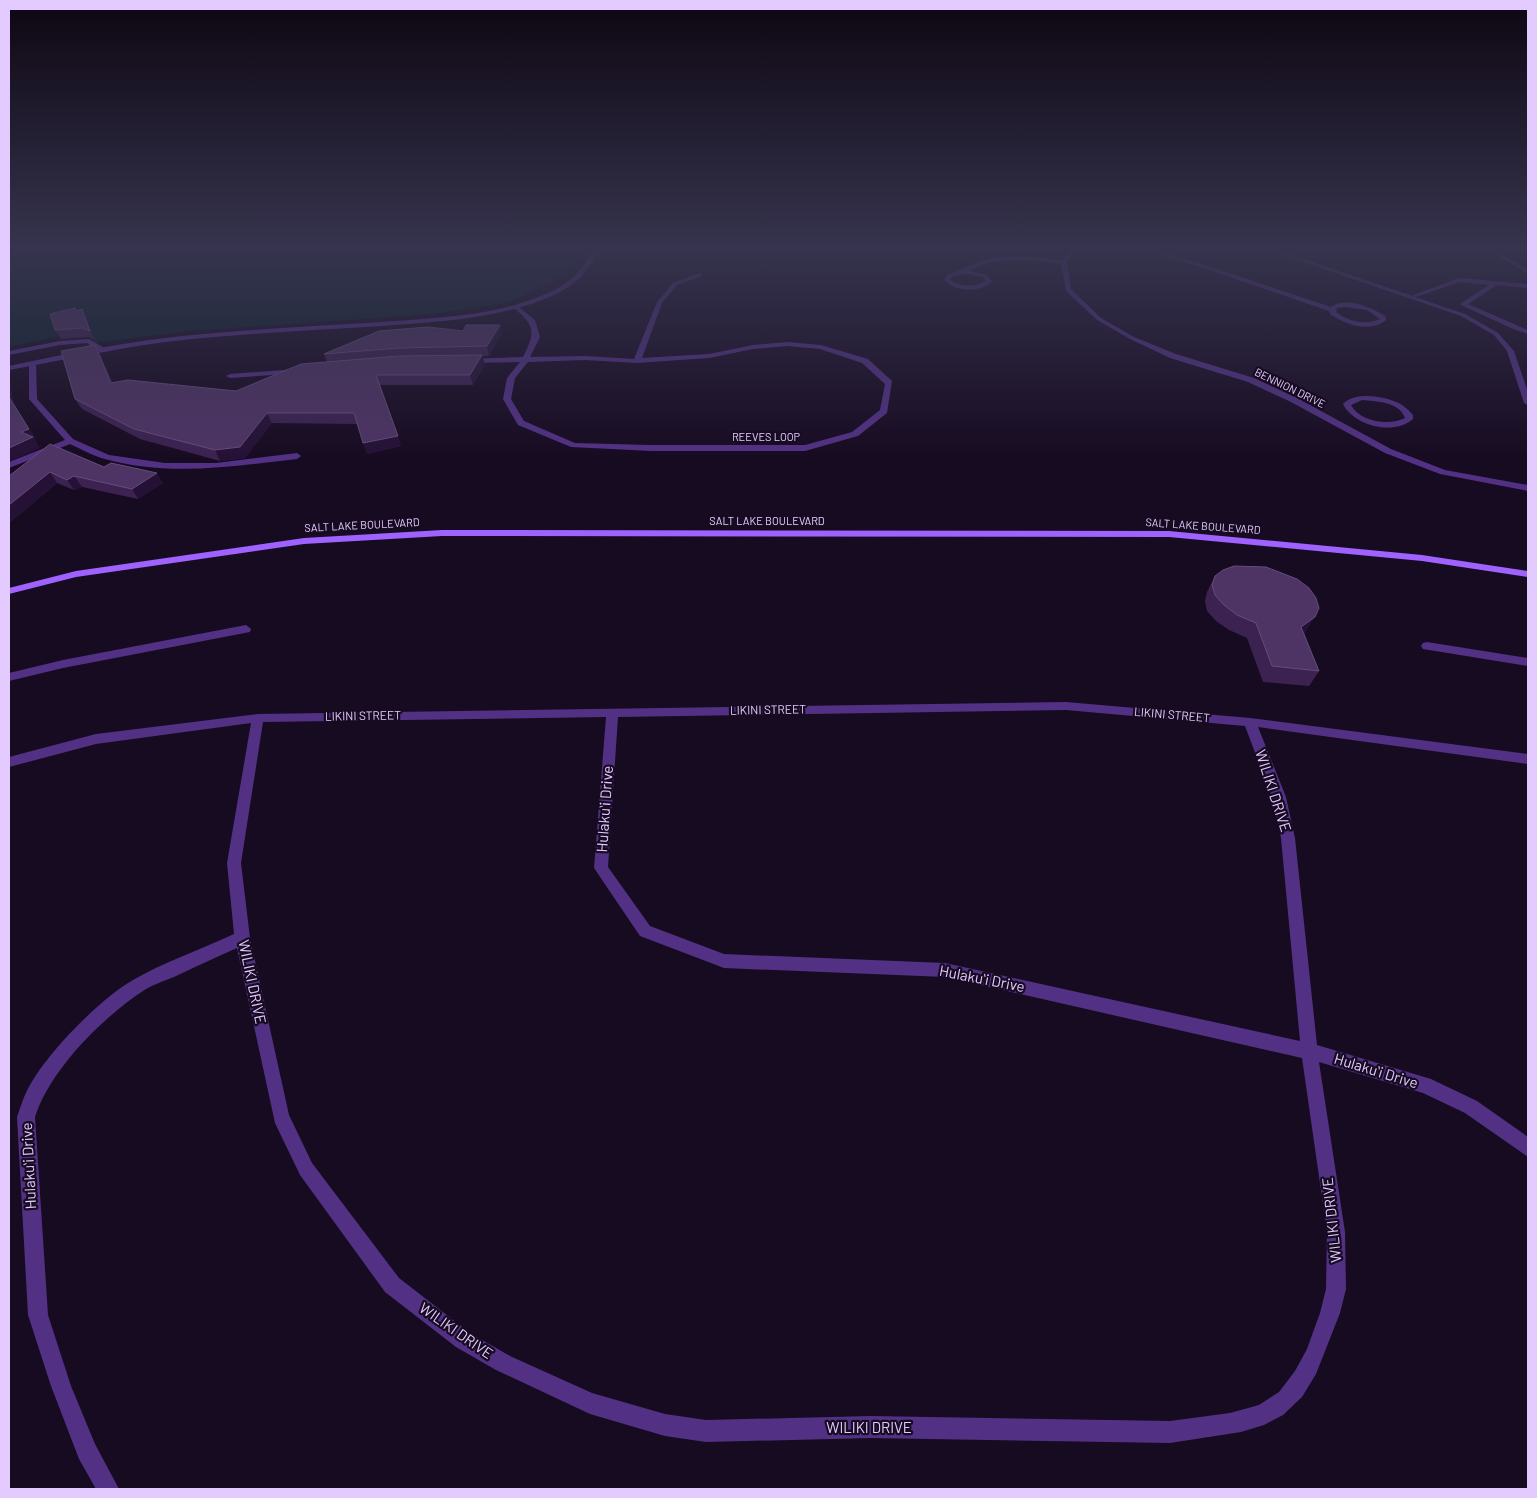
<svg xmlns="http://www.w3.org/2000/svg" width="1537" height="1498" viewBox="0 0 1537 1498" font-family="Barlow,sans-serif">
<style>
.green{fill:#0d222b}
.lines{fill:none;stroke-linecap:round;stroke-linejoin:round}
.service{fill:#523185;fill-rule:evenodd}
.minor{fill:#523185;fill-rule:evenodd}
.tertiary{fill:#523185;fill-rule:evenodd}
.secondary{fill:#9f62ff;fill-rule:evenodd}
.wall{fill:#3c2251}
.shaded-wall{fill:#251136}
.building{fill:#4e3464;stroke:#654c7c}
.labels{text-anchor:middle;stroke-width:4.5;stroke-linejoin:round;paint-order:stroke}
.far-street-label{font-size:11px;fill:#e4cbff;stroke:#170b21}
.street-label{font-size:12px;fill:#e4cbff;stroke:#170b21}
.near-street-label{font-size:15px;fill:#e4cbff;stroke:#170b21}
</style>
<rect width="100%" height="100%" fill="#170b21"/>
<!-- green -->
<polygon class="green" points="9,249 584,249 579,259 561,277 510,302 433,314 188,331 97,343 86,335 58,337 9,347"/>
<g class="lines">
<!-- service -->
<g class="service">
<polygon points="593,249 686,249 683,251 595,252"/>
<polygon points="1487,249 1494,249 1528,270 1528,274"/>
<polygon points="1459,278 1528,284 1528,288 1497,285 1468,304 1528,330 1528,334 1513,329 1461,305 1461,303 1489,285 1460,282 1416,297 1411,296"/>
<polygon points="246,625 251,629 250,632 63,668 9,681 9,673 63,660"/>
<polygon points="1427,642 1528,658 1528,666 1423,649 1421,646 1423,643"/>
</g>
<!-- minor -->
<g class="minor">
<path d="M 1072,249 L 1078,249 L 1067,262 L 1071,289 L 1101,318 L 1134,337 L 1176,354 L 1254,378 L 1297,398 L 1391,449 L 1445,470 L 1528,485 L 1528,491 L 1440,474 L 1385,453 L 1291,402 L 1248,382 L 1170,358 L 1130,339 L 1097,320 L 1066,291 L 1061,264 C 1030,260 998,256 969,271 L 987,275 L 992,281 L 990,284 C 976,292 956,292 944,280 L 948,274 C 960,271 971,264 984,260 C 1010,254 1037,257 1062,260 ZM 967,274 L 983,277 L 986,281 C 975,288 961,287 950,280 L 952,276 Z"/>
<path d="M 1139,249 L 1147,249 L 1199,263 L 1331,307 C 1346,296 1371,307 1385,316 L 1386,320 C 1370,333 1345,325 1330,314 L 1329,311 L 1195,265 ZM 1345,307 L 1367,310 L 1380,319 C 1365,326 1348,321 1336,312 L 1337,308 Z"/>
<polygon points="1266,249 1274,249 1465,314 1498,333 1514,351 1528,392 1528,405 1524,403 1507,351 1494,335 1461,316"/>
<path d="M 700,273 L 702,276 L 677,285 L 662,303 L 642,358 L 709,354 L 753,345 L 787,342 L 821,345 L 868,359 L 892,381 L 887,413 L 858,436 L 805,451 L 651,451 L 571,447 L 518,425 L 503,399 L 507,378 L 520,362 L 467,363 L 463,361 L 467,359 L 523,357 C 535,333 536,326 514,308 L 514,306 L 516,305 L 535,320 L 540,337 L 530,357 L 585,356 L 634,359 L 657,302 L 673,283 ZM 787,346 L 820,349 L 862,363 L 885,384 L 880,410 L 852,432 L 805,445 L 651,445 L 575,443 L 524,421 L 511,399 L 515,378 L 528,362 L 585,360 L 637,363 L 709,358 L 753,349 Z"/>
<polygon points="89,339 103,347 103,351 97,351 87,343 60,345 9,355 9,351 60,341"/>
<path d="M 29,362 L 36,364 L 37,399 L 73,439 L 109,455 L 165,463 L 216,463 L 297,453 L 301,456 L 297,459 C 234,466 168,477 105,459 C 93,456 81,449 70,444 L 9,468 L 9,462 L 65,440 L 29,399 Z"/>
<polygon points="297,369 301,371 300,373 230,378 226,376 230,374"/>
<path d="M 1368,396 C 1386,397 1402,401 1413,415 L 1413,419 C 1394,436 1354,426 1343,404 C 1350,397 1358,396 1368,396 ZM 1362,400 C 1376,401 1400,402 1405,418 C 1389,426 1360,422 1351,405 Z"/>
<path d="M 1066,702 L 1250,718 L 1528,754 L 1528,764 L 1258,727 L 1286,797 L 1295,838 L 1317,1045 L 1431,1079 L 1477,1101 L 1528,1137 L 1528,1157 L 1465,1113 L 1423,1093 L 1319,1062 L 1345,1232 L 1346,1289 L 1340,1313 L 1316,1374 L 1302,1397 L 1283,1415 L 1264,1425 L 1241,1432 L 1170,1443 L 871,1438 L 706,1442 L 665,1436 L 590,1414 L 496,1370 L 456,1347 L 385,1292 L 300,1175 L 275,1123 L 237,948 C 216,957 195,967 174,977 C 164,981 152,985 143,991 C 102,1018 50,1070 35,1117 L 48,1315 L 71,1386 L 95,1444 L 119,1489 L 96,1489 L 79,1459 L 51,1386 L 28,1315 L 17,1117 C 21,1106 24,1095 30,1085 C 49,1051 100,999 133,980 C 164,962 202,949 234,934 L 227,863 L 251,723 L 96,744 L 9,767 L 9,757 L 96,734 L 258,714 ZM 1066,710 L 1245,726 L 1272,797 L 1281,838 L 1300,1041 L 945,963 L 724,954 L 650,926 L 608,867 L 618,717 ZM 606,717 L 594,868 L 640,936 L 724,968 L 945,977 L 1302,1058 L 1327,1232 L 1326,1289 L 1320,1313 L 1307,1349 L 1295,1371 L 1279,1392 L 1259,1405 L 1230,1413 L 1170,1421 L 871,1416 L 706,1420 L 665,1414 L 592,1393 L 510,1356 L 470,1333 L 399,1278 L 312,1163 L 289,1115 L 250,938 L 241,863 L 263,722 Z"/>
</g>
<!-- tertiary -->
<path class="tertiary" d="M 592,249 L 598,249 C 590,272 574,286 552,296 C 499,319 438,322 381,326 C 318,330 255,333 192,339 C 130,345 70,359 9,370 L 9,366 C 69,353 130,341 192,335 C 255,329 318,326 381,322 C 436,318 497,316 548,293 C 569,284 584,270 592,249 Z"/>
<!-- secondary -->
<polygon class="secondary" points="442,530 1169,531 1422,555 1528,571 1528,577 1422,561 1169,537 442,536 304,544 76,577 9,594 9,588 76,571 304,538"/>
</g>
<!-- wall -->
<g class="wall">
<polygon points="82,309 87,319 95,340 89,337 61,339 55,330 76,311"/>
<polygon points="463,331 502,334 489,356 482,356 485,364 473,385 380,385 401,446 367,454 357,424 272,423 245,458 220,461 140,439 82,409 75,399 95,345 100,354 113,383 236,391 327,362 324,354"/>
<polygon points="104,467 163,483 138,499 82,487 74,490 57,483 9,523 9,476"/>
<polygon points="1215,576 1305,633 1304,634 1319,671 1309,686 1263,682 1247,638 1229,630 1216,621 1207,611 1205,601 1207,592"/>
</g>
<!-- shaded-wall -->
<g class="shaded-wall">
<polygon points="82,309 87,319 95,340 90,331"/>
<polygon points="500,325 502,334 489,356 487,346"/>
<polygon points="95,345 100,354 117,393 111,383"/>
<polygon points="482,355 485,364 473,385 470,375"/>
<polygon points="9,376 14,405 36,439 35,439 40,448 9,462 9,448 21,432 9,397"/>
<polygon points="267,413 272,423 245,458 220,461 215,450"/>
<polygon points="398,436 401,446 367,454 363,443"/>
<polygon points="50,472 57,483 9,523 9,505"/>
<polygon points="157,473 163,483 138,499 132,489"/>
<polygon points="74,476 82,487 74,490 67,480"/>
<polygon points="1315,617 1305,633 1291,642 1301,627"/>
</g>
<!-- building -->
<g class="building">
<polygon points="75,308 76,311 82,309 90,331 83,328 55,330 50,314"/>
<polygon points="466,325 500,325 487,346 400,348 324,354 379,331 428,327 463,331"/>
<polygon points="95,345 111,383 128,380 236,391 301,364 400,356 482,355 470,375 376,375 398,436 363,443 354,413 267,413 240,447 215,450 134,429 75,399 61,351"/>
<polygon points="9,397 29,429 21,432 33,437 9,448"/>
<polygon points="50,444 104,467 111,463 157,473 132,489 74,476 67,480 50,472 9,505 9,476"/>
<polygon points="1234,566 1266,567 1297,579 1309,588 1316,598 1319,608 1315,617 1301,627 1319,671 1272,666 1256,623 1237,615 1224,605 1215,595 1212,585 1215,576 1223,570"/>
</g>
<!-- sky -->
<linearGradient id="sky" x2="0" y2="1"><stop stop-color="#0d0612"/><stop offset="0.54" stop-color="#36344e"/><stop offset="1" stop-color="#36344e" stop-opacity="0"/></linearGradient>
<rect width="1537" height="458" fill="url(#sky)"/>
<g class="labels">
<!-- far-street labels -->
<g class="far-street-label">
<text transform="translate(1290 388) rotate(26)" y="4">BENNION DRIVE</text>
<text x="766" y="441">REEVES LOOP</text>
<text x="767" y="525">SALT LAKE BOULEVARD</text>
<text transform="translate(362 525) rotate(-3)" y="4">SALT LAKE BOULEVARD</text>
<text transform="translate(1203 526) rotate(4)" y="4">SALT LAKE BOULEVARD</text>
</g>
<!-- street labels -->
<g class="street-label">
<text transform="translate(768 710) rotate(-1)" y="4">LIKINI STREET</text>
<text transform="translate(1172 715) rotate(5)" y="4">LIKINI STREET</text>
<text transform="translate(363 716) rotate(-1)" y="4">LIKINI STREET</text>
</g>
<!-- near-street labels -->
<g class="near-street-label">
<text transform="translate(1273 791) rotate(72)" y="5">WILIKI DRIVE</text>
<text transform="translate(605 809) rotate(-86)" y="5">Hulakuʻi Drive</text>
<text transform="translate(982 979) rotate(11)" y="5">Hulakuʻi Drive</text>
<text transform="translate(252 982) rotate(78)" y="5">WILIKI DRIVE</text>
<text transform="translate(1376 1071) rotate(17)" y="5">Hulakuʻi Drive</text>
<text transform="translate(29 1166) rotate(-93)" y="5">Hulakuʻi Drive</text>
<text transform="translate(1332 1220) rotate(-96)" y="5">WILIKI DRIVE</text>
<text transform="translate(456 1331) rotate(35)" y="5">WILIKI DRIVE</text>
<text x="869" y="1433">WILIKI DRIVE</text>
</g>
</g>
<!-- border -->
<rect width="1537" height="1498" fill="none" stroke="#e4cbff" stroke-width="20"/>
</svg>
